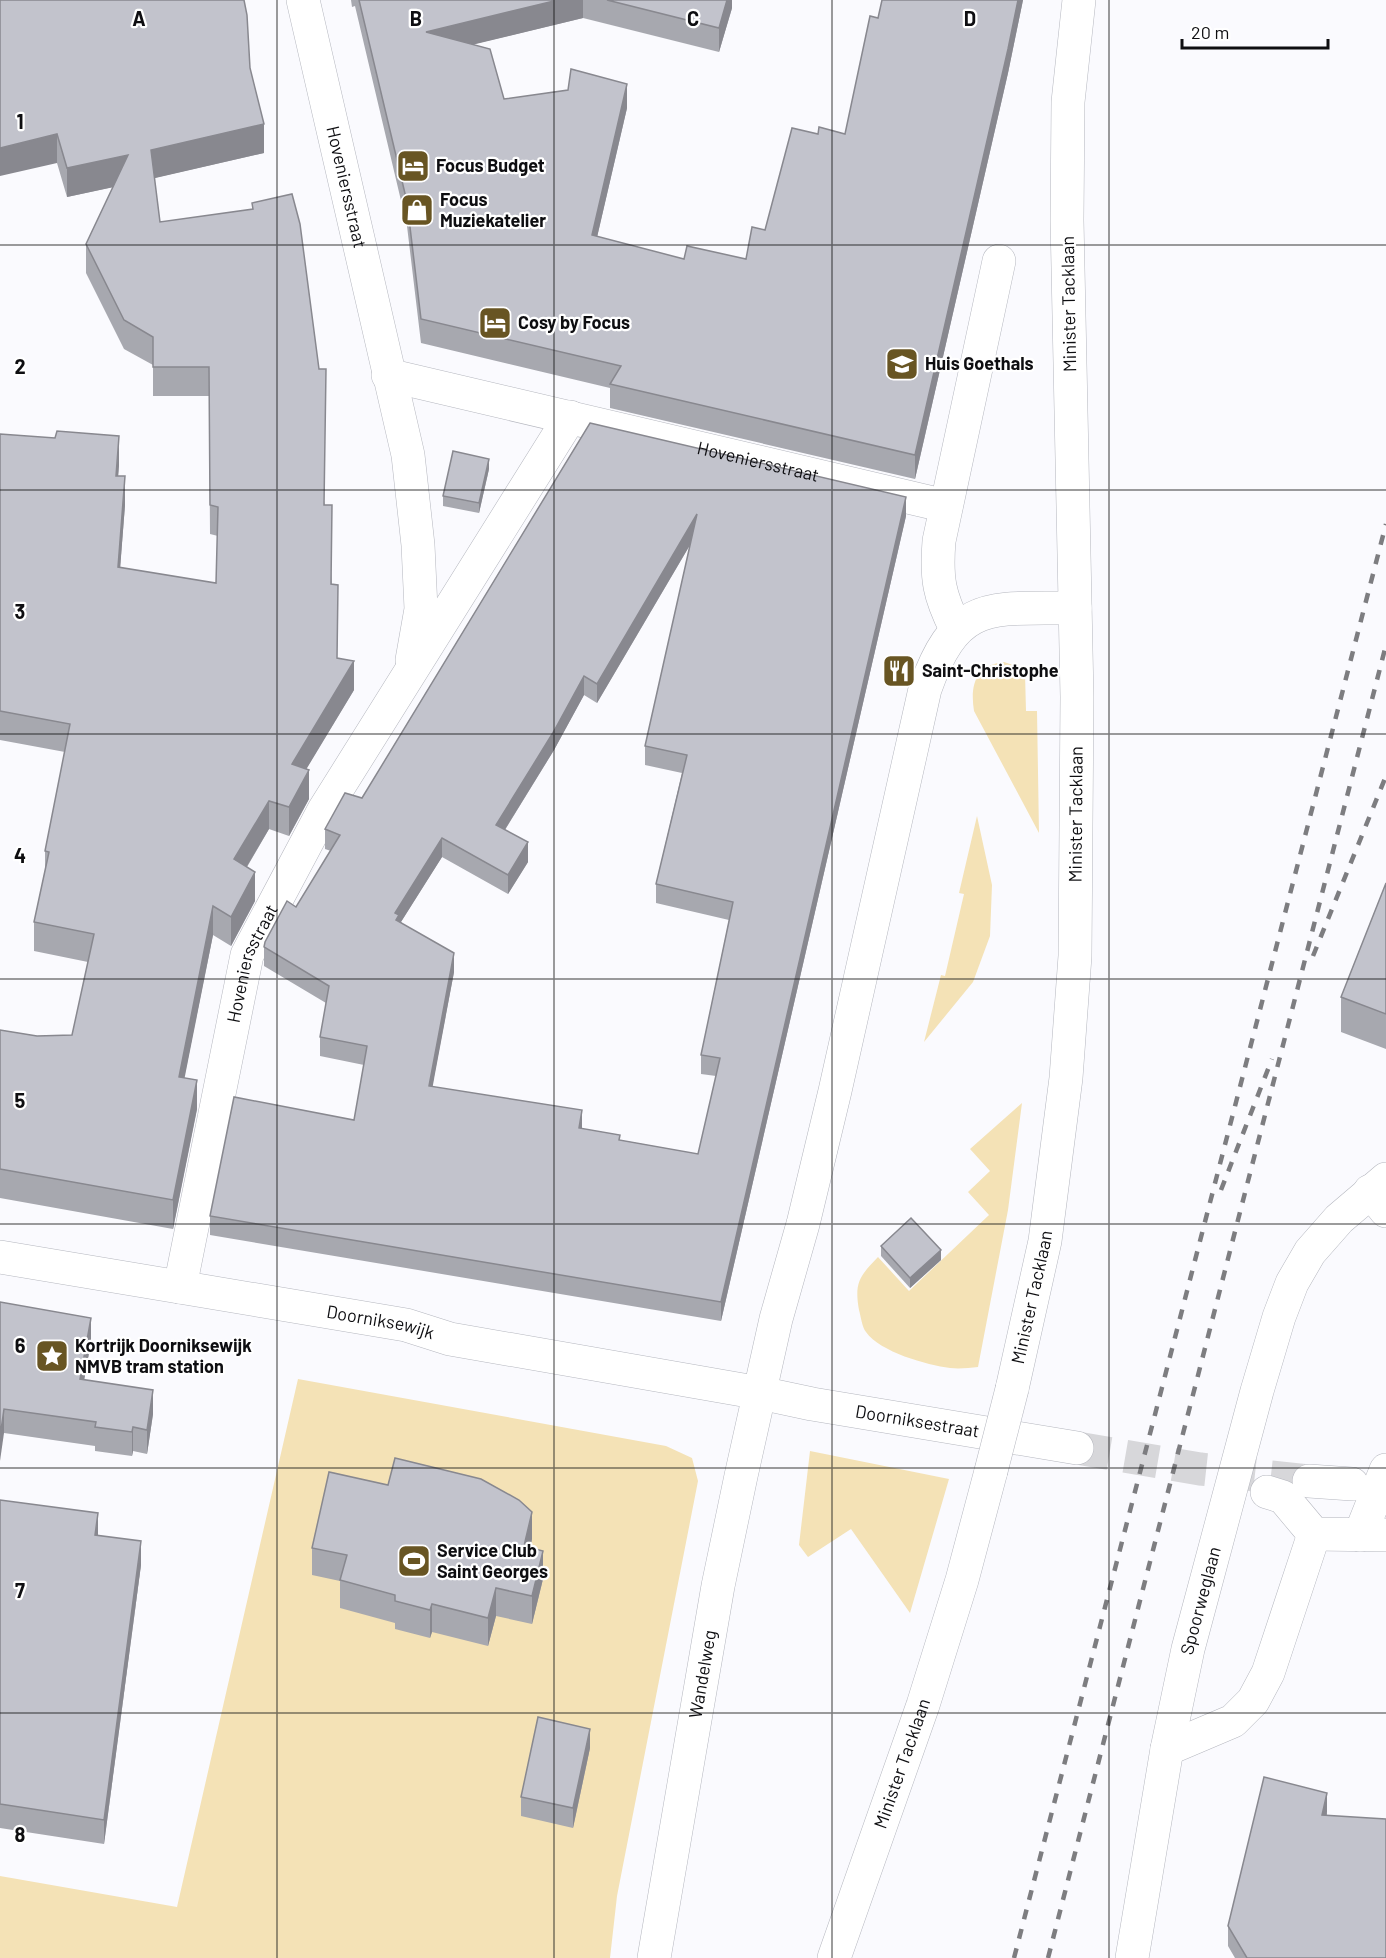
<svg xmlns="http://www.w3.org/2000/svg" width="1386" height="1958" viewBox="0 0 1386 1958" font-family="Barlow,sans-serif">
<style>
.green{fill:#f4e2b6}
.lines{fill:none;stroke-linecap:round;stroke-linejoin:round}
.tertiary-tunnel{stroke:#d7d7da;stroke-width:33;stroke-dasharray:33 16;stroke-linecap:butt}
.minor-casing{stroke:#b5b7bf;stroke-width:34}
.tertiary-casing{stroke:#b5b7bf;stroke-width:34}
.primary-casing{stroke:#b5b7bf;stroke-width:34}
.minor{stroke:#fff;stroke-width:33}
.tertiary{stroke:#fff;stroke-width:33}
.primary{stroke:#fff;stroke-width:33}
.rail{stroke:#7d7d80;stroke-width:4.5;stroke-dasharray:10 10;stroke-linecap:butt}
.primary-bridge-casing{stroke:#b5b7bf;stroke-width:34;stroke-linecap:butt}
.primary-bridge{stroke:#fff;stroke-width:33}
.wall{fill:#a7a8af;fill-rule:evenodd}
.shaded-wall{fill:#88888f}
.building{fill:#c2c3cc;stroke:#88888f;stroke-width:1.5;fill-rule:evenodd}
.grid{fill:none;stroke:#0e0e11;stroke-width:1.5;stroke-opacity:0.55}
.labels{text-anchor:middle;stroke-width:4.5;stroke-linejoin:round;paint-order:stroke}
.poi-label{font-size:18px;font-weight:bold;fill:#0e0e11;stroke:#fff;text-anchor:start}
.street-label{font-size:18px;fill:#0e0e11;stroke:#fff}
.grid-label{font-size:20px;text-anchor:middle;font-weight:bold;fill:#0e0e11;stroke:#fff;stroke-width:4.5;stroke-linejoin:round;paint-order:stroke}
</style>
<rect width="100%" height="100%" fill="#fafafe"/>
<!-- green -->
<g class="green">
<path d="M 1004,662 L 1016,666 L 1025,673 L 1026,711 L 1037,711 L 1039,833 L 974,711 C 970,686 975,665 1004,662 Z"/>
<polygon points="977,816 992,885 990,936 973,982 924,1042 941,975 945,976 964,894 959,893"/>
<path d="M 1022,1103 L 1008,1210 L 978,1367 C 969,1368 959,1369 950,1368 C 927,1365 880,1352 866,1332 C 862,1327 861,1317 859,1310 C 854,1282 860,1276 878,1257 L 909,1291 L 989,1215 L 968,1192 L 990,1171 L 970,1149 Z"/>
<polygon points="298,1379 666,1446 692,1458 698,1481 617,1896 610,1958 0,1958 0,1876 177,1907"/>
<polygon points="810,1451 949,1479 910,1613 851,1529 808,1557 799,1545"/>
</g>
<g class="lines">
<!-- tertiary-tunnel -->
<polyline class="tertiary-tunnel" points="1077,1448 1200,1469 1309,1481"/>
<!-- minor casing -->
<g class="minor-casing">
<g id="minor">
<path id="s1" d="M 303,0 L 408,455 L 418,545 L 421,609 L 412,660"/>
<path id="s2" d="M 388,375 L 946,506"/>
<path d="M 956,629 C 939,595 936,579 939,541 L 999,261"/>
<polyline points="1370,1191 1386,1211"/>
<path id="s3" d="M 180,1287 L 247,955 L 324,810 L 570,417"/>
<polyline points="1267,1492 1283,1497 1314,1534 1386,1535"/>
<polyline points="1360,1535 1386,1470"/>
<polyline points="1167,1749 1233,1721 1253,1701 1268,1673 1314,1534"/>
</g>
</g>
<!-- tertiary casing -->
<g class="tertiary-casing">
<g id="tertiary">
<path id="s4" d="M 760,1393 L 812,1404 L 1077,1448"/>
<polyline points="1309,1481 1352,1484"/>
<path id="s5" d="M 1132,1958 L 1167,1749 L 1188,1649 L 1257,1391 L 1279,1317 L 1292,1283 L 1310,1252 L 1339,1219 L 1386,1179"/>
</g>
</g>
<!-- primary casing -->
<g class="primary-casing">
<g id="primary">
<path id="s6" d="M 0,1257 L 406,1325 L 450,1339 L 760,1393"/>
<path id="s7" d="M 1012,1389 L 1045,1241 L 1066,1078 L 1075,956 L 1077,697 L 1067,220 L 1068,102 L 1079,0"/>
<path id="s8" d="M 654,1958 L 718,1586 L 741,1476 L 776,1319 L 803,1224 L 835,1091 L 925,689 C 957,598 991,609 1075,608"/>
<path id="s9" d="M 834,1958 L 923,1705 L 962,1580 L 991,1471"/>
</g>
</g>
<!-- minor -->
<use href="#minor" class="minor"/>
<!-- tertiary -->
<use href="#tertiary" class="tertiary"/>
<!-- primary -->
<use href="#primary" class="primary"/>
<!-- rail -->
<g class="rail">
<polyline points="1313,956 1386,776"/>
<polyline points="1221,1190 1272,1059"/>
<polyline points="1014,1958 1386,524"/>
<polyline points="1048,1958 1386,645"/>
</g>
<!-- primary-bridge casing -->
<g class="primary-bridge-casing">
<polyline id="primary-bridge" points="991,1471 1012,1389"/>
</g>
<!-- primary-bridge -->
<use href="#primary-bridge" class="primary-bridge"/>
</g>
<!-- wall -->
<g class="wall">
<polygon points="0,0 250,68 264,153 154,178 160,222 252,210 252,203 325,505 332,584 338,614 337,658 354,690 306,769 309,799 289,836 269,829 247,867 255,901 231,946 213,935 184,1078 197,1109 173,1229 0,1198 0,1030 37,1036 72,1035 88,962 34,951 34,922 45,870 45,851 65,752 0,740 0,434 119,465 118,476 125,505 120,568 216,583 218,536 210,534 209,396 153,396 153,365 124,349 86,273 86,244 113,187 67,197 57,163"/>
<polygon points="351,0 732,0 732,8 719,52 583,18 474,44 504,99 627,108 597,237 684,259 746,259 765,230 818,134 845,134 878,18 882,0 1023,0 1008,73 915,479 610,408 610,388 421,343 407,226 355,6 352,7"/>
<path d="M 590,423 L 906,516 L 721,1321 L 210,1235 L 210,1216 L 354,1120 L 364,1065 L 320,1056 L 320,1037 L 326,1003 L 264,966 L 264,947 L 296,907 L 331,851 L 325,849 L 325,829 L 362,798 ZM 690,545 L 645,746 L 645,765 L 682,773 L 656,884 L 656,903 L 729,920 L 701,1055 L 701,1074 L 716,1076 L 698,1154 L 620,1140 L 432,1087 L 454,972 L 401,922 L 442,857 L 508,894 L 528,862 L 505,830 L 554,750 L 584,695 L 597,703 Z"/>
<polygon points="489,469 479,513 443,506 443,496"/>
<polygon points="1386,883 1386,1049 1341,1032 1341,997"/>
<polygon points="881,1246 941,1260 910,1288 881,1256"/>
<polygon points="0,1302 91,1342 84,1380 153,1414 147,1454 133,1451 132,1456 95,1451 95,1446 4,1433"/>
<polygon points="0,1500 98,1535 141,1565 104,1844 0,1828"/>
<polygon points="532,1539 530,1548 543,1579 532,1624 496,1616 488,1646 432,1632 430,1638 395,1629 395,1623 340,1608 340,1581 312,1575 312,1548"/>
<polygon points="590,1748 573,1828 521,1816 521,1797"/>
<polygon points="1327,1812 1327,1815 1386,1958 1235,1958 1228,1946 1228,1926"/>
</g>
<!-- shaded-wall -->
<g class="shaded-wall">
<polygon points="558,0 583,0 583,18 426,56 426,32"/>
<polygon points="727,0 732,0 732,8 719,52 719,28"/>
<polygon points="1018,0 1023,0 1008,73 915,479 915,455"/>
<polygon points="627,84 627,108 592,259 592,235"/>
<polygon points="264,124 264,153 151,179 151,150"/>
<polygon points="57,134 57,163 0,176 0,148"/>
<polygon points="128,155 128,184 67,197 67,168"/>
<polygon points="119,436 119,465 116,505 116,476"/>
<polygon points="489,459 489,469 479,513 479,503"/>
<polygon points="125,476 125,505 118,596 118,567"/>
<polygon points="906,497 906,516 721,1321 721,1302"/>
<polygon points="697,514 697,533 597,703 597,684"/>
<polygon points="354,661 354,690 292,793 292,764"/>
<polygon points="584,676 584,695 554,750 496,844 496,825"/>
<polygon points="309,770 309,799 289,836 289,807"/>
<polygon points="269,801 269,829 234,888 234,859"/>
<polygon points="442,838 442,857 399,925 399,934 395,913"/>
<polygon points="528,842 528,862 508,894 508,875"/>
<polygon points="255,872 255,901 231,946 231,917"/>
<polygon points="213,906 213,935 179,1106 179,1077"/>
<polygon points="454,953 454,972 429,1106 429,1086"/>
<polygon points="197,1080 197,1109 173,1229 173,1200"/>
<polygon points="582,1110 582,1129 579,1128"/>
<polygon points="941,1250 941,1260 910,1288 910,1278"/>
<polygon points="91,1318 91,1342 80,1403 80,1379"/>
<polygon points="153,1390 153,1414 147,1454 147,1430"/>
<polygon points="4,1409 4,1433 0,1461 0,1437"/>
<polygon points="133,1427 133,1451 132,1456 132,1432"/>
<polygon points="532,1512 532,1539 524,1574 524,1546"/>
<polygon points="98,1513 98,1537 95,1535"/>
<polygon points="141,1541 141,1565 104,1844 104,1820"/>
<polygon points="543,1551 543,1579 532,1624 532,1596"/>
<polygon points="496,1588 496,1616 488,1646 488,1618"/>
<polygon points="432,1604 432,1632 430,1638 430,1610"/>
<polygon points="590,1729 590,1748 573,1828 573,1808"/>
<polygon points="1327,1793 1327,1812 1322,1835 1322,1815"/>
</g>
<!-- building -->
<g class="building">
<polygon points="0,0 244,0 247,15 250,68 264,124 151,150 160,222 253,209 252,203 292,194 300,224 319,369 326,369 324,505 332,505 331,584 338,585 337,658 354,661 292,764 309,770 289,807 269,801 234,859 255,872 231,917 213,906 179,1077 197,1080 173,1200 0,1169 0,1030 37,1036 72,1035 94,934 34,922 49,852 45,851 70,724 0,711 0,434 55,438 57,431 119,436 116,476 125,476 118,567 216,583 218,507 210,505 209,367 153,367 153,337 124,320 86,244 128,155 67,168 57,134 0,148"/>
<polygon points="359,0 558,0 426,32 490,49 504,99 568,90 571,69 627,84 592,235 684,259 687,246 746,259 752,227 765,230 792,128 818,134 819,127 845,134 870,16 878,18 882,0 1018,0 1008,49 915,455 610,384 621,366 421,319 407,202"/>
<polygon points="607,0 727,0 719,28"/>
<path d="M 590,423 L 906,497 L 721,1302 L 210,1216 L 234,1097 L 354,1120 L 367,1046 L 320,1037 L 329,986 L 264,947 L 265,942 L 287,901 L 296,907 L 340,835 L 325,829 L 345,793 L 362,798 ZM 697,514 L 645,746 L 687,755 L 656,884 L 733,902 L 701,1055 L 720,1058 L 698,1154 L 619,1140 L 620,1135 L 579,1128 L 582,1110 L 429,1086 L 454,953 L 396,920 L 399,915 L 395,913 L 442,838 L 508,875 L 528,842 L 496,825 L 554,731 L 584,676 L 597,684 Z"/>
<polygon points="453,451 489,459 479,503 443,496"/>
<polygon points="1386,883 1386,1014 1341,997"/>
<polygon points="911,1218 941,1250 910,1278 881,1246"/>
<polygon points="0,1302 91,1318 80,1379 153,1390 147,1430 133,1427 132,1432 95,1427 96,1422 4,1409 0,1437"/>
<polygon points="395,1458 481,1479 519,1500 532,1512 524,1546 543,1551 532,1596 496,1588 488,1618 432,1604 430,1610 395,1601 395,1595 340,1580 347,1555 312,1548 329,1472 388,1485"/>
<polygon points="0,1500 98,1513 95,1535 141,1541 104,1820 0,1804"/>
<polygon points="538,1717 590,1729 573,1808 521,1797"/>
<polygon points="1264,1777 1327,1793 1322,1815 1386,1819 1386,1958 1247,1958 1228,1926"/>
</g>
<!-- grid -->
<path class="grid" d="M 277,0 L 277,1958M 554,0 L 554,1958M 832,0 L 832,1958M 1109,0 L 1109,1958M 0,245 L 1386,245M 0,490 L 1386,490M 0,734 L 1386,734M 0,979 L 1386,979M 0,1224 L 1386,1224M 0,1468 L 1386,1468M 0,1713 L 1386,1713"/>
<!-- icons -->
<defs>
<g id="hotel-square" transform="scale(1.725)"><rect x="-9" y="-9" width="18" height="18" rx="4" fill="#685523" stroke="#fff"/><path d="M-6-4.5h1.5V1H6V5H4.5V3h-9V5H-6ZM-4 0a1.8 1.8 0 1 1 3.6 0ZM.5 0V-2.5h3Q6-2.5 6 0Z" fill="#fff"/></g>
<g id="shop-square" transform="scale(1.725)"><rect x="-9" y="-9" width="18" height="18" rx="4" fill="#685523" stroke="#fff"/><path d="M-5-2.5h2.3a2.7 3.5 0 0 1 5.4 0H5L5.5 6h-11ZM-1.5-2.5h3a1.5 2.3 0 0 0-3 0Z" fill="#fff"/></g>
<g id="university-square" transform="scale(1.725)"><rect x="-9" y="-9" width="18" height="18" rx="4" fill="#685523" stroke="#fff"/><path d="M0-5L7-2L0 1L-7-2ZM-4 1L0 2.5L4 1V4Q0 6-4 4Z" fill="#fff"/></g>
<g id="restaurant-square" transform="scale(1.725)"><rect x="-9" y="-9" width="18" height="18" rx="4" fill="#685523" stroke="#fff"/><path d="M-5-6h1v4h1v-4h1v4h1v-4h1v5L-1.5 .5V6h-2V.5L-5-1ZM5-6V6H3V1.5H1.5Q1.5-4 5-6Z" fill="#fff"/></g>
<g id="sight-square" transform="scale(1.725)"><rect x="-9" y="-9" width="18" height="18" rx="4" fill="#685523" stroke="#fff"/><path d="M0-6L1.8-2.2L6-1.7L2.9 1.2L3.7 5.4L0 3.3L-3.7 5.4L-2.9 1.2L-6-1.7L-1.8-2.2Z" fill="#fff"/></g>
<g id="stadium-square" transform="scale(1.725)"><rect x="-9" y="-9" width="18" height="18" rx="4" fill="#685523" stroke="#fff"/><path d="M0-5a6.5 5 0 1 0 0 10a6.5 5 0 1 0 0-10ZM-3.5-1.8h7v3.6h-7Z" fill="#fff"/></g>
</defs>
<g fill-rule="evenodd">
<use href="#hotel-square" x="413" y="166"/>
<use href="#shop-square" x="417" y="210"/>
<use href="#hotel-square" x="495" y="323"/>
<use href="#university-square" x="902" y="364"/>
<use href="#restaurant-square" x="899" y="671"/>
<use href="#sight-square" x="52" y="1356"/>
<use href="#stadium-square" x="414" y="1561"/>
</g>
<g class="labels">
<!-- poi labels -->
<g class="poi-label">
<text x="436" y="172">Focus Budget</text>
<text x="440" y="206">Focus<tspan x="440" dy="21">Muziekatelier</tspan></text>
<text x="518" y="329">Cosy by Focus</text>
<text x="925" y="370">Huis Goethals</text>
<text x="922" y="677">Saint-Christophe</text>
<text x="75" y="1352">Kortrijk Doorniksewijk<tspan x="75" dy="21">NMVB tram station</tspan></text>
<text x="437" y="1557">Service Club<tspan x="437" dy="21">Saint Georges</tspan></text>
</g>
<!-- street labels -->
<g class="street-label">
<text dy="6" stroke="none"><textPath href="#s1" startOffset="192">Hoveniersstraat</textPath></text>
<text transform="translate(1069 304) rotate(-91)" y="6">Minister Tacklaan</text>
<text dy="6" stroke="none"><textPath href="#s2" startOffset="380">Hoveniersstraat</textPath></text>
<text dy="6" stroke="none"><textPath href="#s7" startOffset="580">Minister Tacklaan</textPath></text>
<text dy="6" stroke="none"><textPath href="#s3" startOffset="332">Hoveniersstraat</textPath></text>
<text dy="6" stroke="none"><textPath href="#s7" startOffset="94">Minister Tacklaan</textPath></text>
<text dy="6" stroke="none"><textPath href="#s6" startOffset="386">Doorniksewijk</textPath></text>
<text dy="6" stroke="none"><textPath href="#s4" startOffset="160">Doorniksestraat</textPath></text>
<text dy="6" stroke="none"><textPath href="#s5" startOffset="364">Spoorweglaan</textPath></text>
<text dy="6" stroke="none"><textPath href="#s8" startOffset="288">Wandelweg</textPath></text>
<text dy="6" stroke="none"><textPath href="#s9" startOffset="206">Minister Tacklaan</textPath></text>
</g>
</g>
<g class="grid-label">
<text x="139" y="26">A</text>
<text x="416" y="26">B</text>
<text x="693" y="26">C</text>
<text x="970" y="26">D</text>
<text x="20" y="129">1</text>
<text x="20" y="374">2</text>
<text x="20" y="619">3</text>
<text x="20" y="863">4</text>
<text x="20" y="1108">5</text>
<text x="20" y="1353">6</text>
<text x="20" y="1598">7</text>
<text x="20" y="1842">8</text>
</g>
<!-- scale -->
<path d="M1182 39v9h146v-9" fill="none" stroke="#0e0e11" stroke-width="3"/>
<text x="1191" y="39" font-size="18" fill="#0e0e11" stroke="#ffffff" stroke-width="4.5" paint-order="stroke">20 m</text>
</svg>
